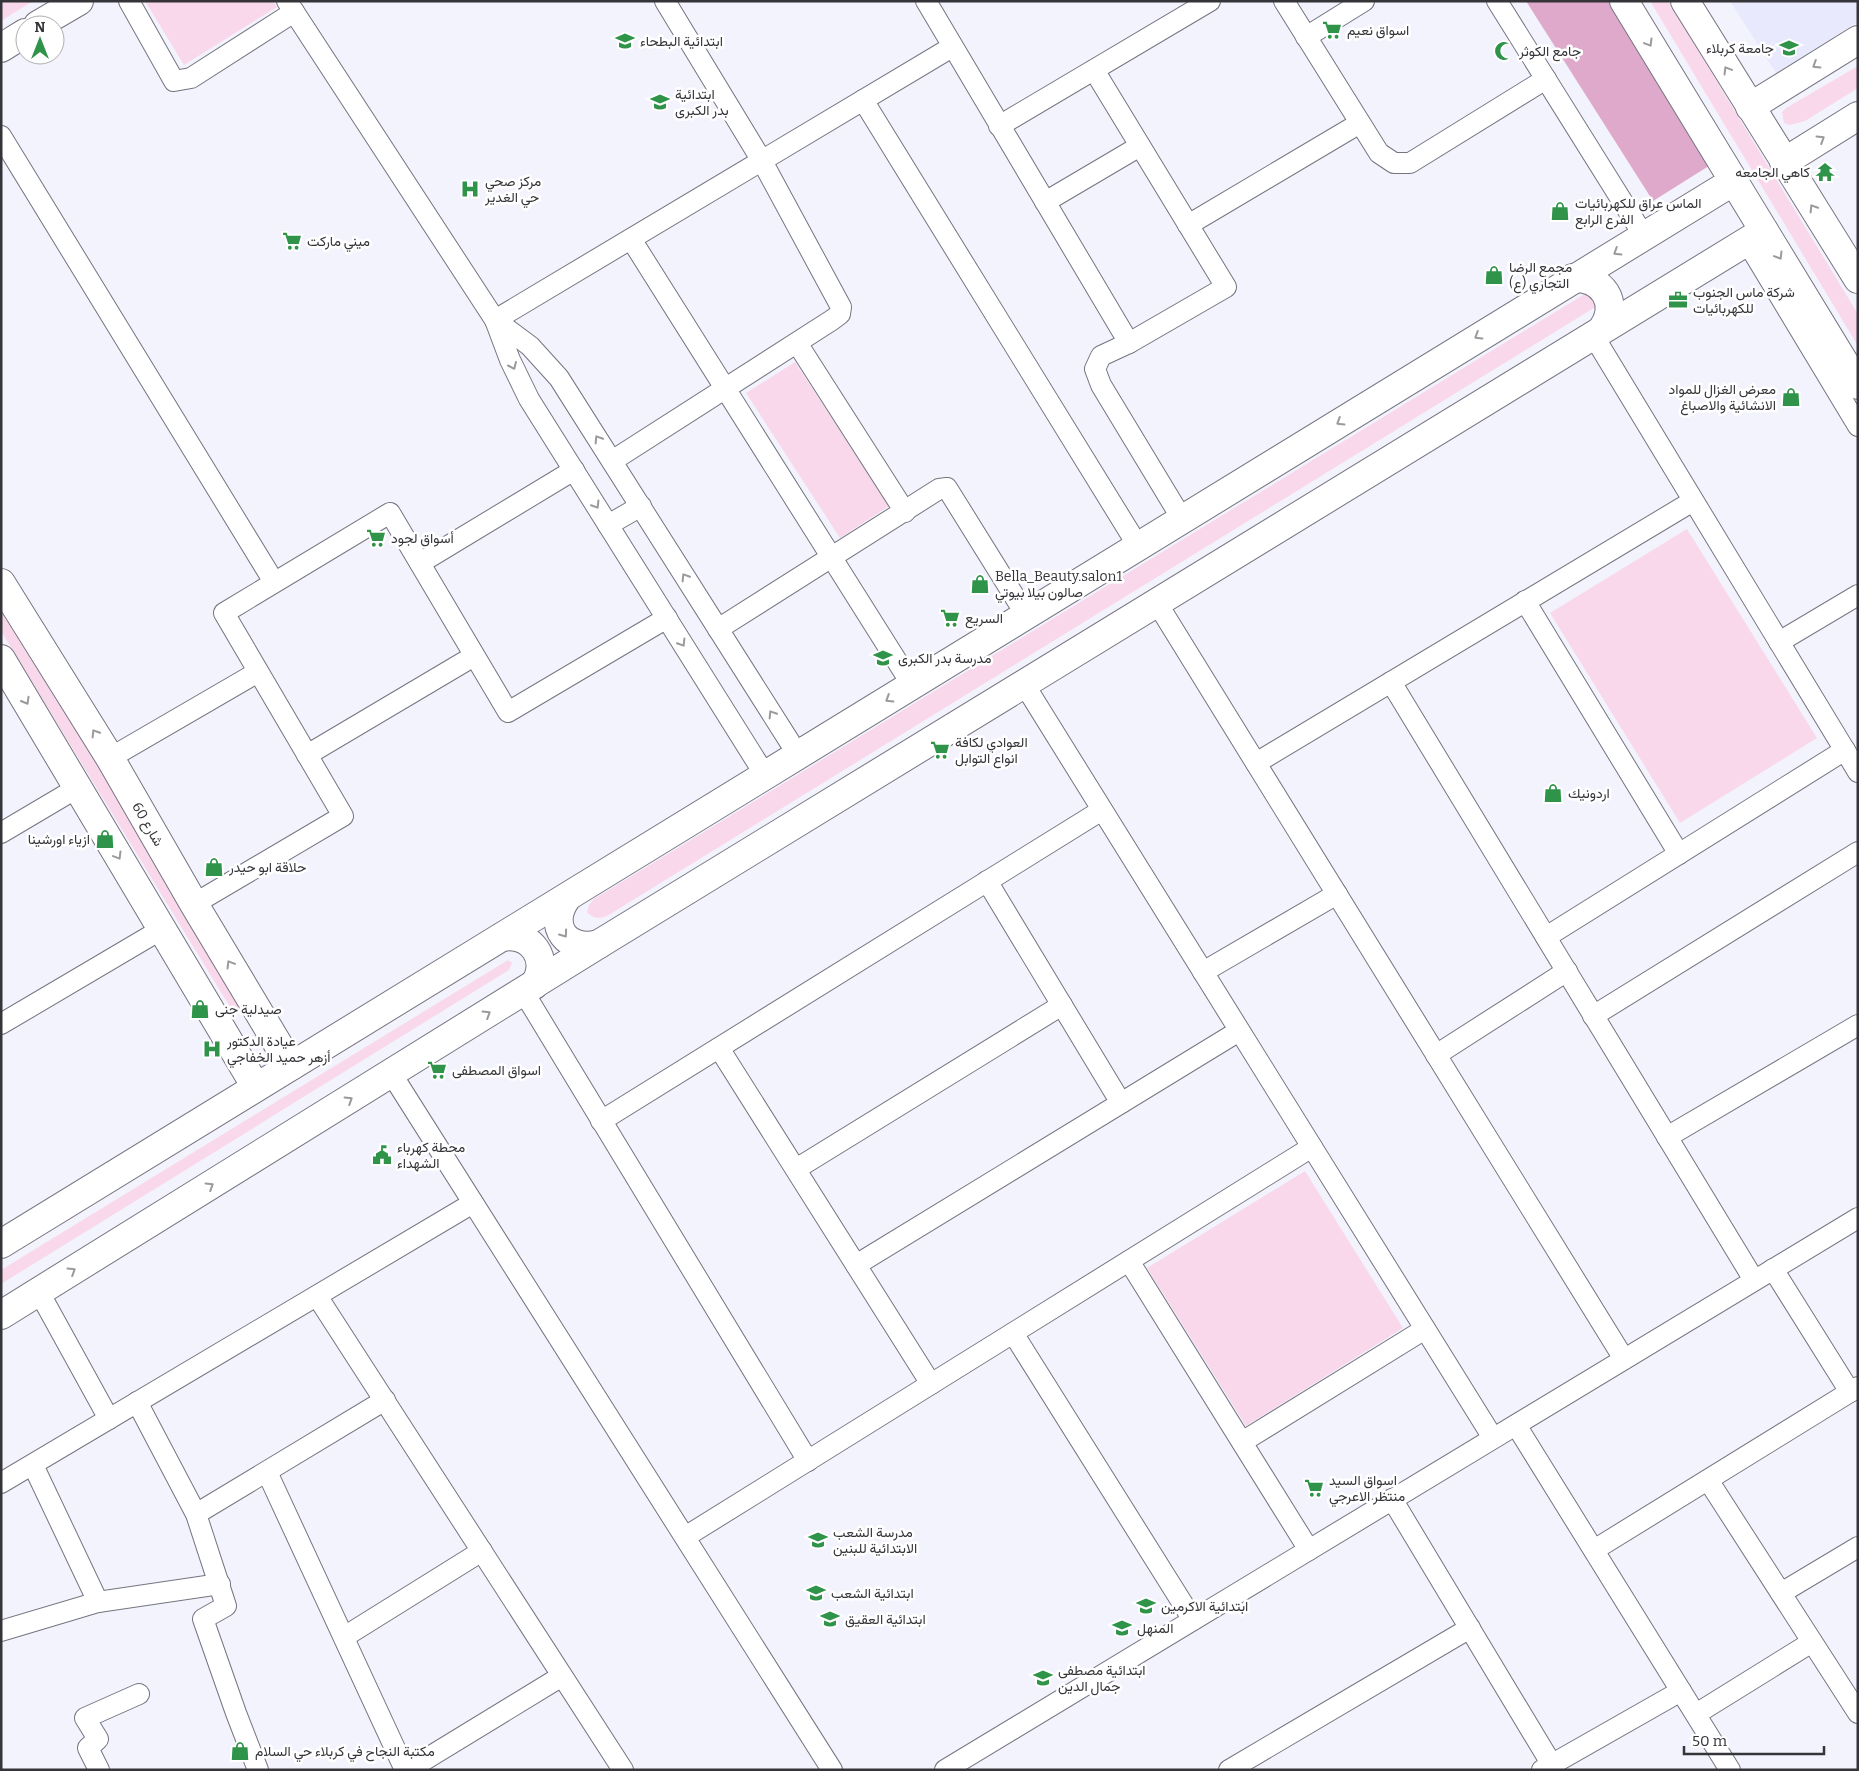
<svg xmlns="http://www.w3.org/2000/svg" width="1859" height="1771" viewBox="0 0 1859 1771" font-family="Bitter,Vazirmatn,serif">
<style>
.built{fill:#e9e9fe}
.green{fill:#f9d8ec}
.forest{fill:#dea9ca}
.lines{fill:none;stroke-linecap:round;stroke-linejoin:round}
.street-casing{stroke:#757580;stroke-width:22}
.secondary-casing{stroke:#757580;stroke-width:30}
.primary-casing{stroke:#757580;stroke-width:30}
.street{stroke:#fff;stroke-width:20}
.secondary{stroke:#fff;stroke-width:28}
.primary{stroke:#fff;stroke-width:28}
.oneway{stroke:#9a9a9c}
.labels{text-anchor:middle;stroke-width:5;stroke-linejoin:round;paint-order:stroke}
.poi-label{font-size:14px;fill:#343439;stroke:#fff;text-anchor:start}
.street-label{font-size:14px;fill:#343439;stroke:#fff}
</style>
<rect width="100%" height="100%" fill="#f3f3fe"/>
<!-- built -->
<polygon class="built" points="1730,1 1858,1 1858,22 1776,73"/>
<!-- green -->
<g class="green">
<polygon points="1,1 33,1 1,21"/>
<polygon points="145,1 273,1 277,7 184,65"/>
<polygon points="1650,1 1668,1 1858,314 1858,346"/>
<polygon points="1858,66 1858,88 1805,121 1790,125 1784,123 1782,112 1786,108"/>
<path d="M 1588,292 L 1595,292 L 1597,306 L 607,916 C 598,919 594,919 587,912 L 589,905 L 594,899 Z"/>
<polygon points="795,362 889,506 840,538 746,393"/>
<polygon points="1687,529 1817,738 1680,823 1550,613"/>
<polygon points="1,601 242,1007 240,1010 235,1010 230,1007 1,631"/>
<polygon points="508,960 512,963 509,970 1,1284 1,1270"/>
<polygon points="1305,1171 1403,1328 1246,1426 1147,1268"/>
</g>
<!-- forest -->
<polygon class="forest" points="1526,1 1609,1 1712,164 1653,201"/>
<g class="lines">
<!-- street casing -->
<g class="street-casing">
<g id="street">
<polyline points="129,1 174,81 191,78 294,12"/>
<polyline points="287,1 495,320 510,360 529,399 765,775"/>
<polyline points="926,1 1129,343 1101,356 1095,369 1101,385 1182,519"/>
<polyline points="1284,1 1379,153 1394,163 1410,163 1546,79"/>
<polyline points="1497,1 1644,236"/>
<polyline points="1306,37 1364,1"/>
<polyline points="1094,70 1226,287 1129,343"/>
<polyline points="863,100 1138,546"/>
<polyline points="999,126 1210,1"/>
<polyline points="1,136 274,582"/>
<polyline points="1045,202 1140,146"/>
<polyline points="1188,225 1360,123"/>
<polyline points="631,239 912,685"/>
<polyline points="1747,242 1858,426"/>
<polyline points="495,320 952,47"/>
<polyline points="495,320 530,346 559,378 798,755"/>
<polyline points="1593,335 1858,772"/>
<polyline points="797,343 905,512"/>
<polyline points="612,461 832,320 840,314 841,307 762,161 665,1"/>
<polyline points="608,525 641,506"/>
<polyline points="420,563 574,470"/>
<polyline points="1525,601 1679,854"/>
<polyline points="1157,603 1624,1359"/>
<polyline points="718,629 939,489 947,488 1026,615"/>
<polyline points="1779,642 1858,595"/>
<polyline points="1391,682 1754,1280"/>
<polyline points="1024,684 1493,1438"/>
<polyline points="307,755 474,656"/>
<polyline points="110,758 258,672"/>
<polyline points="1256,763 1693,501"/>
<polyline points="1,833 77,788"/>
<polyline points="987,881 1121,1103"/>
<polyline points="194,904 343,816 224,613 390,513 508,712 667,618"/>
<polyline points="1546,937 1845,750"/>
<polyline points="1203,972 1337,894"/>
<polyline points="523,991 808,1461"/>
<polyline points="1593,1016 1858,852"/>
<polyline points="1,1024 162,929"/>
<polyline points="719,1048 931,1384"/>
<polyline points="1436,1055 1567,971"/>
<polyline points="391,1073 832,1770"/>
<polyline points="601,1121 1102,810"/>
<polyline points="1667,1137 1858,1025"/>
<polyline points="796,1169 1062,1005"/>
<polyline points="1129,1261 1309,1550"/>
<polyline points="856,1265 1239,1031"/>
<polyline points="1773,1269 1850,1392"/>
<polyline points="39,1292 109,1419"/>
<polyline points="317,1296 623,1770"/>
<polyline points="1013,1333 1193,1620"/>
<polyline points="137,1402 196,1514 226,1606 203,1619 236,1713 258,1770"/>
<polyline points="1516,1425 1730,1770"/>
<polyline points="1242,1442 1425,1329"/>
<polyline points="33,1465 98,1602"/>
<polyline points="267,1472 405,1770"/>
<polyline points="1708,1480 1858,1713"/>
<polyline points="1,1483 473,1203"/>
<polyline points="1392,1499 1555,1770"/>
<polyline points="196,1514 385,1400"/>
<polyline points="685,1537 1312,1147"/>
<polyline points="1594,1550 1858,1387"/>
<polyline points="1781,1593 1858,1547"/>
<polyline points="1,1631 98,1602 220,1584"/>
<polyline points="344,1637 482,1551"/>
<polyline points="1696,1714 1812,1642"/>
<polyline points="99,1770 88,1748 98,1739 85,1718 139,1694"/>
<polyline points="408,1770 562,1676"/>
<polyline points="945,1770 1858,1218"/>
<polyline points="1229,1770 1470,1628"/>
<polyline points="1542,1770 1681,1691"/>
</g>
</g>
<!-- secondary casing -->
<g class="secondary-casing">
<g id="secondary">
<polyline points="38,25 79,1"/>
<polyline points="1,48 25,33"/>
<path d="M 1573,278 C 1602,277 1620,302 1603,328"/>
<polyline points="1,583 110,758 194,904 291,1066"/>
<polyline points="1,659 256,1087"/>
<path d="M 566,899 C 547,926 567,953 599,944"/>
<path d="M 502,937 C 532,932 551,960 534,985"/>
<polyline points="1,1244 1734,181"/>
<polyline points="1,1315 599,944 1764,231"/>
</g>
</g>
<!-- primary casing -->
<g class="primary-casing">
<g id="primary">
<polyline points="1624,1 1858,385"/>
<polyline points="1685,1 1858,279"/>
<polyline points="1750,107 1858,40"/>
<polyline points="1784,162 1858,116"/>
</g>
</g>
<!-- street -->
<use href="#street" class="street"/>
<!-- secondary -->
<use href="#secondary" class="secondary"/>
<!-- primary -->
<use href="#primary" class="primary"/>
</g>
<!-- one-way arrows -->
<defs><path id="oneway-chevron" d="M-2-3.5L2.5 0L-2 3.5" fill="none" stroke-width="1.6" stroke-linecap="round" stroke-linejoin="round" transform="scale(1.25)"/></defs>
<g class="oneway">
<use href="#oneway-chevron" transform="translate(1649 43) rotate(59)"/>
<use href="#oneway-chevron" transform="translate(1816 65) rotate(148)"/>
<use href="#oneway-chevron" transform="translate(1727 70) rotate(-121)"/>
<use href="#oneway-chevron" transform="translate(1821 139) rotate(-32)"/>
<use href="#oneway-chevron" transform="translate(1813 208) rotate(-122)"/>
<use href="#oneway-chevron" transform="translate(1617 252) rotate(148)"/>
<use href="#oneway-chevron" transform="translate(1779 256) rotate(59)"/>
<use href="#oneway-chevron" transform="translate(1478 336) rotate(148)"/>
<use href="#oneway-chevron" transform="translate(513 366) rotate(66)"/>
<use href="#oneway-chevron" transform="translate(1340 422) rotate(148)"/>
<use href="#oneway-chevron" transform="translate(598 439) rotate(-122)"/>
<use href="#oneway-chevron" transform="translate(596 505) rotate(58)"/>
<use href="#oneway-chevron" transform="translate(685 577) rotate(-122)"/>
<use href="#oneway-chevron" transform="translate(682 643) rotate(58)"/>
<use href="#oneway-chevron" transform="translate(889 699) rotate(148)"/>
<use href="#oneway-chevron" transform="translate(26 701) rotate(60)"/>
<use href="#oneway-chevron" transform="translate(772 714) rotate(-122)"/>
<use href="#oneway-chevron" transform="translate(95 733) rotate(-122)"/>
<use href="#oneway-chevron" transform="translate(118 856) rotate(59)"/>
<use href="#oneway-chevron" transform="translate(564 934) rotate(54)"/>
<use href="#oneway-chevron" transform="translate(230 964) rotate(-121)"/>
<use href="#oneway-chevron" transform="translate(487 1014) rotate(-32)"/>
<use href="#oneway-chevron" transform="translate(349 1100) rotate(-32)"/>
<use href="#oneway-chevron" transform="translate(210 1186) rotate(-32)"/>
<use href="#oneway-chevron" transform="translate(72 1271) rotate(-32)"/>
</g>
<!-- icons -->
<defs>
<g id="supermarket-bare" transform="scale(1.5)"><path d="M-6-5.5h2.5l.6 2H6L4.5 2H-2.5L-4.4-4H-6ZM-1.5 3.2a1.3 1.3 0 1 0 .1 0ZM3 3.2a1.3 1.3 0 1 0 .1 0Z" fill="#2f9449" stroke="#fff" stroke-width="2.5" paint-order="stroke"/></g>
<g id="school-bare" transform="scale(1.5)"><path d="M0-5L7-2L0 1L-7-2ZM-4 1L0 2.5L4 1V4Q0 6-4 4Z" fill="#2f9449" stroke="#fff" stroke-width="2.5" paint-order="stroke"/></g>
<g id="university-bare" transform="scale(1.5)"><path d="M0-5L7-2L0 1L-7-2ZM-4 1L0 2.5L4 1V4Q0 6-4 4Z" fill="#2f9449" stroke="#fff" stroke-width="2.5" paint-order="stroke"/></g>
<g id="mosque-bare" transform="scale(1.5)"><path d="M3.5-4.9A6 6 0 1 0 3.5 4.9A5 5 0 1 1 3.5-4.9Z" fill="#2f9449" stroke="#fff" stroke-width="2.5" paint-order="stroke"/></g>
<g id="temple-bare" transform="scale(1.5)"><path d="M0-6L5-2H3V0L6.5 2.5H4V6H1.5V3h-3V6H-4V2.5H-6.5L-3 0V-2H-5Z" fill="#2f9449" stroke="#fff" stroke-width="2.5" paint-order="stroke"/></g>
<g id="hospital-bare" transform="scale(1.5)"><path d="M-5-5h3v3.5h4V-5h3V5h-3V1.5h-4V5h-3Z" fill="#2f9449" stroke="#fff" stroke-width="2.5" paint-order="stroke"/></g>
<g id="shop-bare" transform="scale(1.5)"><path d="M-5-2.5h2.3a2.7 3.5 0 0 1 5.4 0H5L5.5 6h-11ZM-1.5-2.5h3a1.5 2.3 0 0 0-3 0Z" fill="#2f9449" stroke="#fff" stroke-width="2.5" paint-order="stroke"/></g>
<g id="office-bare" transform="scale(1.5)"><path d="M-6-3h4V-5.5h4V-3h4V5H-6ZM-1-4.5V-3h2v-1.5ZM-6 0V1H6V0Z" fill="#2f9449" stroke="#fff" stroke-width="2.5" paint-order="stroke"/></g>
<g id="civic-bare" transform="scale(1.5)"><path d="M-.6-6.5H3V-4.5H.6V-3L4-1V1h2V6H-6V1h2V-1L-.6-3ZM-1.2 2.5V6h2.4V2.5Z" fill="#2f9449" stroke="#fff" stroke-width="2.5" paint-order="stroke"/></g>
</defs>
<g fill-rule="evenodd">
<use href="#supermarket-bare" x="1332" y="30"/>
<use href="#school-bare" x="625" y="41"/>
<use href="#university-bare" x="1789" y="48"/>
<use href="#mosque-bare" x="1504" y="51"/>
<use href="#school-bare" x="660" y="102"/>
<use href="#temple-bare" x="1825" y="172"/>
<use href="#hospital-bare" x="470" y="189"/>
<use href="#shop-bare" x="1560" y="211"/>
<use href="#supermarket-bare" x="292" y="241"/>
<use href="#shop-bare" x="1494" y="275"/>
<use href="#office-bare" x="1678" y="300"/>
<use href="#shop-bare" x="1791" y="397"/>
<use href="#supermarket-bare" x="376" y="538"/>
<use href="#shop-bare" x="980" y="584"/>
<use href="#supermarket-bare" x="950" y="618"/>
<use href="#school-bare" x="883" y="658"/>
<use href="#supermarket-bare" x="940" y="750"/>
<use href="#shop-bare" x="1553" y="793"/>
<use href="#shop-bare" x="105" y="839"/>
<use href="#shop-bare" x="214" y="867"/>
<use href="#shop-bare" x="200" y="1009"/>
<use href="#hospital-bare" x="212" y="1049"/>
<use href="#supermarket-bare" x="437" y="1070"/>
<use href="#civic-bare" x="382" y="1155"/>
<use href="#supermarket-bare" x="1314" y="1488"/>
<use href="#school-bare" x="818" y="1540"/>
<use href="#school-bare" x="816" y="1593"/>
<use href="#school-bare" x="1146" y="1606"/>
<use href="#school-bare" x="830" y="1619"/>
<use href="#school-bare" x="1122" y="1628"/>
<use href="#school-bare" x="1043" y="1678"/>
<use href="#shop-bare" x="240" y="1751"/>
</g>
<g class="labels">
<!-- poi labels -->
<g class="poi-label">
<text x="1347" y="35">اسواق نعيم</text>
<text x="640" y="46">ابتدائية البطحاء</text>
<text x="1774" y="53" text-anchor="end">جامعة كربلاء</text>
<text x="1519" y="56">جامع الكوثر</text>
<text x="675" y="99">ابتدائية<tspan x="675" dy="16">بدر الكبرى</tspan></text>
<text x="1810" y="177" text-anchor="end">كاهي الجامعه</text>
<text x="485" y="186">مركز صحي<tspan x="485" dy="16">حي الغدير</tspan></text>
<text x="1575" y="208">الماس عراق للكهربائيات<tspan x="1575" dy="16">الفرع الرابع</tspan></text>
<text x="307" y="246">ميني ماركت</text>
<text x="1509" y="272">مجمع الرضا<tspan x="1509" dy="16">(ع) التجاري</tspan></text>
<text x="1693" y="297">شركة ماس الجنوب<tspan x="1693" dy="16">للكهربائيات</tspan></text>
<text x="1776" y="394" text-anchor="end">معرض الغزال للمواد<tspan x="1776" dy="16">الانشائية والاصباغ</tspan></text>
<text x="391" y="543">أسواق لجود</text>
<text x="995" y="581">Bella_Beauty.salon1<tspan x="995" dy="16">صالون بيلا بيوتي</tspan></text>
<text x="965" y="623">السريع</text>
<text x="898" y="663">مدرسة بدر الكبرى</text>
<text x="955" y="747">العوادي لكافة<tspan x="955" dy="16">انواع التوابل</tspan></text>
<text x="1568" y="798">اردونيك</text>
<text x="90" y="844" text-anchor="end">ازياء اورشينا</text>
<text x="229" y="872">حلاقة ابو حيدر</text>
<text x="215" y="1014">صيدلية جنى</text>
<text x="227" y="1046">عيادة الدكتور<tspan x="227" dy="16">أزهر حميد الخفاجي</tspan></text>
<text x="452" y="1075">اسواق المصطفى</text>
<text x="397" y="1152">محطة كهرباء<tspan x="397" dy="16">الشهداء</tspan></text>
<text x="1329" y="1485">اسواق السيد<tspan x="1329" dy="16">منتظر الاعرجي</tspan></text>
<text x="833" y="1537">مدرسة الشعب<tspan x="833" dy="16">الابتدائية للبنين</tspan></text>
<text x="831" y="1598">ابتدائية الشعب</text>
<text x="1161" y="1611">ابتدائية الاكرمين</text>
<text x="845" y="1624">ابتدائية العقيق</text>
<text x="1137" y="1633">المنهل</text>
<text x="1058" y="1675">ابتدائية مصطفى<tspan x="1058" dy="16">جمال الدين</tspan></text>
<text x="255" y="1756">مكتبة النجاح في كربلاء حي السلام</text>
</g>
<!-- street labels -->
<g class="street-label">
<text transform="translate(148 824) rotate(60)" y="5">شارع 60</text>
</g>
</g>
<!-- border -->
<rect width="1859" height="1771" fill="none" stroke="#343439" stroke-width="5"/>
<!-- north arrow -->
<g transform="translate(40 40)"><circle r="24" fill="#ffffff" stroke="#aeaeb0"/>
<path d="M0-4L9 19L0 12L-9 19Z" fill="#2f9449"/>
<text y="-8" font-size="14" font-weight="bold" text-anchor="middle" fill="#343439">N</text>
</g>
<!-- scale -->
<path d="M1684 1746v8h140v-8" fill="none" stroke="#343439" stroke-width="2.5"/>
<text x="1692" y="1746" font-size="15" fill="#343439" stroke="#ffffff" stroke-width="4" paint-order="stroke">50 m</text>
</svg>
